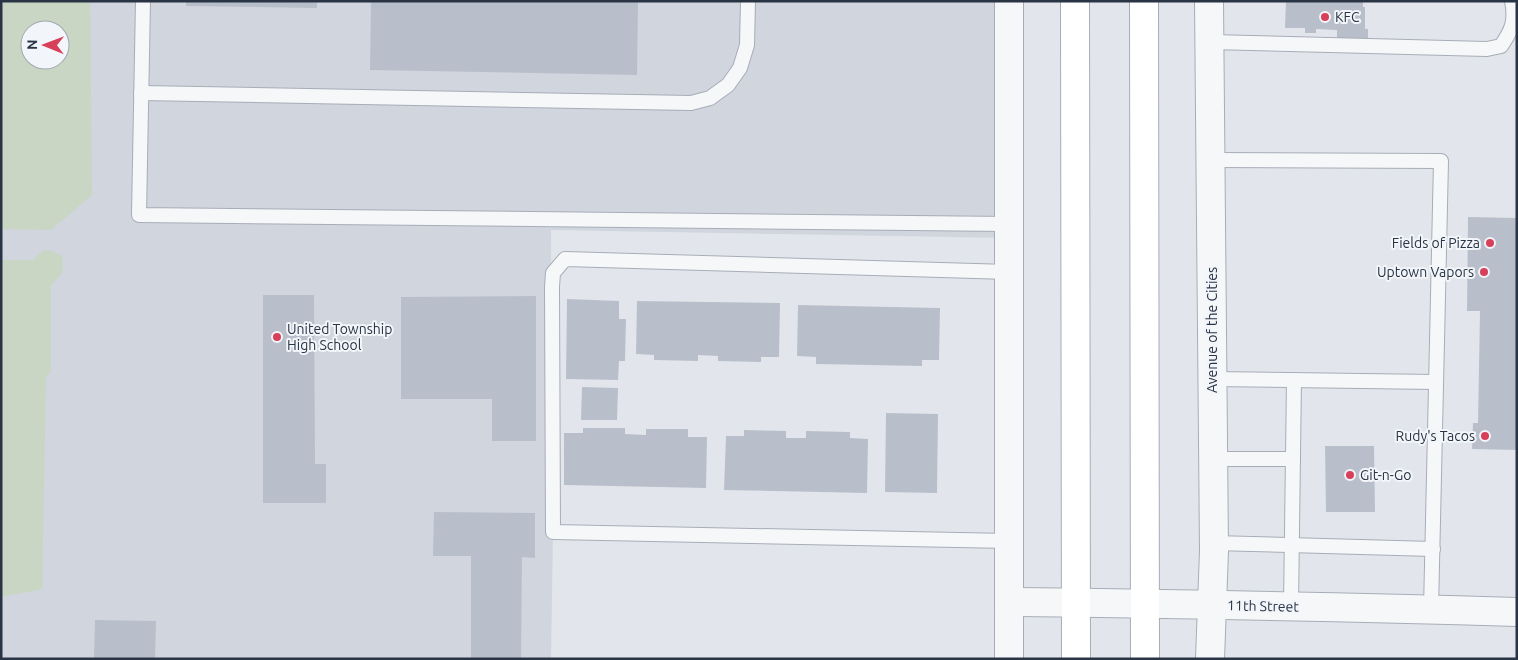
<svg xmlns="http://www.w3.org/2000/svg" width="1518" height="660" viewBox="0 0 1518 660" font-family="Ubuntu,sans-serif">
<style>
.built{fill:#d0d5de;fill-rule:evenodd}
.green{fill:#c8d6c3;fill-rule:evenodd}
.building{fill:#b9bfca}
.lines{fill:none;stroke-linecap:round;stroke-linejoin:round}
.service-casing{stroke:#a7adb7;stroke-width:16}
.tertiary-casing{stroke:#a7adb7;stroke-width:30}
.secondary-casing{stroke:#a7adb7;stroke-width:30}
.service{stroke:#f6f7f9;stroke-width:14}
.tertiary{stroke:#f6f7f9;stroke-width:28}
.secondary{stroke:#fff;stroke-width:28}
.poi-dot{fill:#d84059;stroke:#f2f5f9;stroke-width:2}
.labels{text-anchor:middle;stroke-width:4;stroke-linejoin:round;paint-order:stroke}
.poi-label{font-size:14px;fill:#293445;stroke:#f2f5f9;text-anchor:start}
.street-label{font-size:14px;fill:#293445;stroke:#f2f5f9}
</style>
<rect width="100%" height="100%" fill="#e2e6ec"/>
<!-- built -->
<path class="built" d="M 1,1 L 1009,1 L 1009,238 L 551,230 L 553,532 L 551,659 L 1,659 ZM 30,30 L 60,30 L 60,60 L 30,60 Z"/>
<!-- green -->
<g class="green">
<path d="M 1,1 L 90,1 L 92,195 L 51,230 L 1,229 ZM 30,30 L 60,30 L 60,60 L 30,60 Z"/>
<path d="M 43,250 L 53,251 L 62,256 C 65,272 62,274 51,285 L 51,372 L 46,377 L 42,589 L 1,597 L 1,260 L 33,260 Z"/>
</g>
<!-- building -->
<g class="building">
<polygon points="186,1 317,1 317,8 186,6"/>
<polygon points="371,1 638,1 637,75 370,70"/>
<polygon points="1286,1 1363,1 1363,7 1365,7 1365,29 1368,29 1368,39 1337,38 1337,30 1316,29 1316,33 1305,33 1305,28 1285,28"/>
<polygon points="1468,217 1517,218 1517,450 1472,449 1473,423 1478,423 1480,311 1467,311"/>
<polygon points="263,295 314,295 315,464 326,464 326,503 263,503"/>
<polygon points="536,296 536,441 492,441 492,399 401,399 401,297"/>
<polygon points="567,299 619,301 619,319 626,319 625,361 619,361 618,380 566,379"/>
<polygon points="637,301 780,303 779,357 761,357 761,362 718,361 718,356 698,355 698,361 654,360 654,355 636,354"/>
<polygon points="798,305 940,308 939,360 922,360 922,366 816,364 816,357 797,356"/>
<polygon points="582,387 618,388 617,420 581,420"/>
<polygon points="886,413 938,414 937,493 885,492"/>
<polygon points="583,428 625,428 625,434 646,435 646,429 688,429 688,437 707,437 706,488 564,485 564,433 583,433"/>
<polygon points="744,430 786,431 786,438 806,438 806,431 850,432 850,438 868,439 867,493 724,490 726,436 744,436"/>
<polygon points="1325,446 1374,446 1375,512 1326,512"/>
<polygon points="434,512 535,513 535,558 522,557 521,659 471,659 471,556 433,556"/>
<polygon points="95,620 156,621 155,659 94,659"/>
</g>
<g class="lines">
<!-- service casing -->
<g class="service-casing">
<g id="service">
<polyline points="143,1 139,215 1009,224"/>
<path d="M 1210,42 L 1487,49 L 1501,46 C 1512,30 1516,21 1512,1"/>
<polyline points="141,93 691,103 710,98 728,85 740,68 747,45 748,1"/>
<polyline points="1211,160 1441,161 1431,610"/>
<polyline points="1009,272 565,259 553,273 552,287 553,532 1009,541"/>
<polyline points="1212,379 1436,382"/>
<polyline points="1213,459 1293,459"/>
<polyline points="1213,543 1433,549"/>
<polyline points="1291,606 1294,380"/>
</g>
</g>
<!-- tertiary casing -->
<g class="tertiary-casing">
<g id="tertiary">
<polyline points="1009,1 1009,659"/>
<polyline points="1209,1 1214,551 1210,659"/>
<path d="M 1009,602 C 1178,604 1347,607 1517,612"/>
</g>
</g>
<!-- secondary casing -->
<g class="secondary-casing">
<g id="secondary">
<polyline points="1075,1 1076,659"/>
<polyline points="1144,1 1145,659"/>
</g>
</g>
<!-- service -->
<use href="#service" class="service"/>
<!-- tertiary -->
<use href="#tertiary" class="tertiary"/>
<!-- secondary -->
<use href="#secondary" class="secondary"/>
</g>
<!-- markers -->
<g class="poi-dot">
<circle cx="1325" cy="17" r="5"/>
<circle cx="1490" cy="243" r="5"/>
<circle cx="1484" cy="272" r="5"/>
<circle cx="277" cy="337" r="5"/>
<circle cx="1485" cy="436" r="5"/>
<circle cx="1350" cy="475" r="5"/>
</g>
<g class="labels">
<!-- poi labels -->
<g class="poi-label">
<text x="1335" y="22">KFC</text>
<text x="1480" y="248" text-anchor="end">Fields of Pizza</text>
<text x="1474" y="277" text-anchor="end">Uptown Vapors</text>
<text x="287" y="334">United Township<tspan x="287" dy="16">High School</tspan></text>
<text x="1475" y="441" text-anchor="end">Rudy's Tacos</text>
<text x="1360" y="480">Git-n-Go</text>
</g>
<!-- street labels -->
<g class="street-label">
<text transform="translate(1212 330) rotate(-90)" y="5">Avenue of the Cities</text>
<text transform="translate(1263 606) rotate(1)" y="5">11th Street</text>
</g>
</g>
<!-- border -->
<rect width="1518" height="660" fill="none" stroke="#293445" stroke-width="5"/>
<!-- north arrow -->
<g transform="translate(45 45) rotate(271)"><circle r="24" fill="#f2f5f9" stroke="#a2a8b1"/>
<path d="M0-4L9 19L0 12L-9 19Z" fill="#d84059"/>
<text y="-8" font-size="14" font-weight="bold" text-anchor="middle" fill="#293445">N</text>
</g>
</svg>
